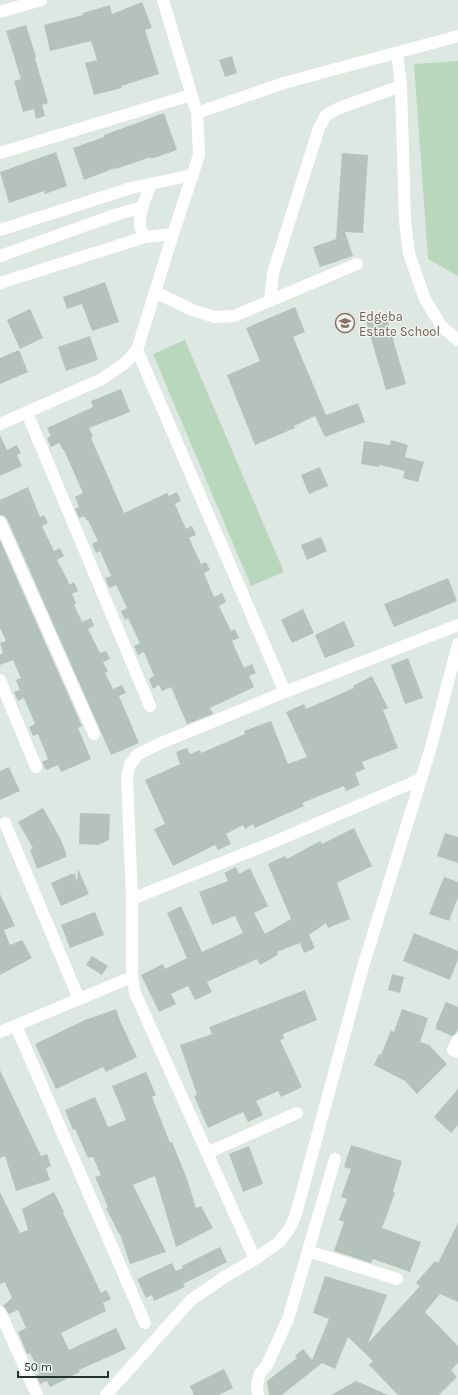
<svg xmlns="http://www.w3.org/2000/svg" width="458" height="1395" viewBox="0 0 458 1395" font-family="Karla,sans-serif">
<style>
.green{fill:#b9d7bd}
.building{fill:#b4c2bb}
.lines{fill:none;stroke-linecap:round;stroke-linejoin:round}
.minor{stroke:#fff;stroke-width:12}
.labels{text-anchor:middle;stroke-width:3;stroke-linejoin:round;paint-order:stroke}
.education-label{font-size:13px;fill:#785e54;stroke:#eef5f0;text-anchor:start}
</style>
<rect width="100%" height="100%" fill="#dee8e2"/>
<!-- green -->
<g class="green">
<polygon points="458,61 458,276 428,259 414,64"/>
<polygon points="185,340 284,572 251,586 153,354"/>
</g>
<!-- building -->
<g class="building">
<polygon points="142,2 152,28 145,30 159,74 121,86 122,88 94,95 85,63 97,60 91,41 50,51 44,25 83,15 83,13 110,5 112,14"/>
<polygon points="26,25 36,57 35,58 48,103 42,105 45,116 36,119 34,109 23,112 14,81 21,79 6,31"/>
<polygon points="232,56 237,73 225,77 219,60"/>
<polygon points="164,113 177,150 151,159 151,157 116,169 115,168 84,180 73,148 104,137 104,135"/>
<polygon points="56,152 67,186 45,194 44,191 9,203 0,172"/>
<polygon points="342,153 368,155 363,233 345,232 353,256 320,267 313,247 336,239"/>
<polygon points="105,282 119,322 92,331 82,304 67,309 63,297"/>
<polygon points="295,307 305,332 293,337 326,415 358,403 365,422 325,437 315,416 294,426 295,428 255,445 227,375 260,361 246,328"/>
<polygon points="30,309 43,338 20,349 7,320"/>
<polygon points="386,315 406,384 386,390 366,321"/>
<polygon points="90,336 98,360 66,371 58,347"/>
<polygon points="19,350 28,372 0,384 0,358"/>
<polygon points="121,389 130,412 89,428 93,436 91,438 124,513 167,493 169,496 177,492 181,501 175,504 186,529 192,526 196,535 189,538 201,564 206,562 210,570 204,573 214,597 222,593 226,602 219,606 231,631 235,629 239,638 232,641 244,668 252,664 256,673 249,676 254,687 210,708 213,714 187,724 171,687 162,691 159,685 153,689 149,679 154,676 144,652 138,655 134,646 140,643 128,618 125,620 121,611 127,608 116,585 109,588 105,578 111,576 100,551 96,553 92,544 98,541 88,520 87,521 84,516 79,518 75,509 79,507 75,497 83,493 64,450 63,450 59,443 51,447 47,438 51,436 47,428 93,407 91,401"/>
<polygon points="0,435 7,450 17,445 21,453 17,455 22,466 0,476"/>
<polygon points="391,440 408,445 405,457 424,462 418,482 403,478 405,471 380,465 379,467 361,464 364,441 390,445"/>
<polygon points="320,467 328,486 309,494 301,475"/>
<polygon points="28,487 40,517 44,515 48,523 42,526 54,551 60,548 64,556 57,560 70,585 74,582 78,591 72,594 76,603 74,605 82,622 91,618 94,626 88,629 100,653 106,651 110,659 103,662 108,671 105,673 113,689 122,685 126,693 119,696 139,743 111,755 7,519 4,516 0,515 0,500"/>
<polygon points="321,537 327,551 307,560 301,545"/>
<polygon points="0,540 82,726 78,728 91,759 61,772 58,765 46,770 42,762 48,759 38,734 33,736 29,727 35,724 24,698 18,701 14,692 20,690 16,680 21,678 13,660 0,665 0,655 3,653 0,643 6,641 0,628"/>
<polygon points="448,578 457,601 394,627 384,604"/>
<polygon points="303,609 314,633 292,643 281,620"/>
<polygon points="344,621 355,646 325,658 315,635"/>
<polygon points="408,658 423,698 405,704 391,665"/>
<polygon points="372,676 388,708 383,710 398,748 362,762 365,769 355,773 360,785 346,791 344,786 302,803 304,806 255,828 253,824 245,829 243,825 226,834 231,844 218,850 215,845 173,866 154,829 165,824 145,780 180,764 176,752 187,748 190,754 200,750 201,753 245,734 244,731 271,721 288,764 307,757 286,712 304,704 306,709 354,688 353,686"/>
<polygon points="9,767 20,791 0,800 0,771"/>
<polygon points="43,808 60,838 66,853 66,857 37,869 30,850 33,848 18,822"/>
<polygon points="80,813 110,814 109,840 98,845 79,844"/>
<polygon points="354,828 372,866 337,883 350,919 328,928 326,923 309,935 315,948 304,953 300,943 277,952 278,955 260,965 257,959 207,982 212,992 195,1000 188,986 171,994 176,1004 159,1012 141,975 163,964 165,969 187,958 167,913 181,906 202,952 243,933 235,916 212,925 199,892 228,881 224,873 236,867 239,874 250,868 268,906 254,913 265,934 291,919 268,864 285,856 287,859 320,841 322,844"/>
<polygon points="445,833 458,837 458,863 437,856"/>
<polygon points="78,869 89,894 61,906 51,883 71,874 75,874 77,882"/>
<polygon points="444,877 458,882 458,897 449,921 429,914"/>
<polygon points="0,894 15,926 4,930 10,945 22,940 32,958 0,975"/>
<polygon points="95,912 104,935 70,948 61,925"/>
<polygon points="414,933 458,951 458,959 450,980 403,961"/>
<polygon points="92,956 108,966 102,975 86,965"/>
<polygon points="392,974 404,977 400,993 388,990"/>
<polygon points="305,990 317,1020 283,1034 284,1039 280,1040 302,1087 281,1097 278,1091 256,1101 263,1115 248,1122 243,1112 208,1128 194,1096 197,1095 180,1045 212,1034 209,1027"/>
<polygon points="446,1002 458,1007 458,1028 456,1033 452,1036 436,1029 436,1025"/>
<polygon points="116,1009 121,1023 137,1057 106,1072 103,1067 56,1089 35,1044 85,1020"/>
<polygon points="402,1009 428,1018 420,1042 429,1045 447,1064 417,1094 405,1081 374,1065 379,1054 381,1055 391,1030 394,1032"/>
<polygon points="0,1070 41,1156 47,1154 51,1166 46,1168 50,1180 16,1191 5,1156 0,1158"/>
<polygon points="146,1072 156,1095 152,1097 170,1143 172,1142 187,1179 196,1208 201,1206 213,1228 176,1247 155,1176 133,1185 166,1252 130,1264 120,1234 119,1234 106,1208 108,1207 95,1177 101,1175 93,1157 88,1158 75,1129 73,1130 65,1110 95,1097 108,1127 126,1120 112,1086"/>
<polygon points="458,1089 458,1125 451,1133 434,1117"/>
<polygon points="351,1145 402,1161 393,1192 395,1193 382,1228 421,1242 410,1272 373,1259 371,1263 334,1251 344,1222 339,1220 347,1199 341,1197 351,1169 344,1167"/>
<polygon points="249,1146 263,1184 243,1192 229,1154"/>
<polygon points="0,1192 20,1233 28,1230 22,1209 54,1192 64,1212 63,1213 101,1293 106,1290 111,1299 103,1303 106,1311 61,1333 69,1350 116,1328 126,1349 79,1370 80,1372 50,1387 47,1381 40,1384 36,1375 40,1374 30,1353 27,1354 18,1332 26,1328 18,1310 9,1314 3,1306 12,1298 5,1282 0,1284"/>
<polygon points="458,1223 458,1302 440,1294 425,1312 458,1346 458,1363 451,1370 457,1377 439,1395 398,1395 369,1365 373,1361 348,1337 335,1369 322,1363 282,1395 269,1395 267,1381 297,1358 295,1356 303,1349 312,1360 329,1319 313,1313 325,1276 387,1295 368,1343 420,1286 416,1283 435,1261 438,1263"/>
<polygon points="220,1247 227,1262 183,1284 185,1287 154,1301 152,1295 146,1298 137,1279 172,1263 176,1271 183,1268 182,1266"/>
<polygon points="224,1369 233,1388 219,1395 194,1395 190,1386"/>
<polygon points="356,1381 388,1395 331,1395"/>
</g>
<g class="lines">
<!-- minor -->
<g class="minor">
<polyline points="0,12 41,0"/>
<polyline points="397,53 401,86 405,221 409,254 425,299 442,327 458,340"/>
<polyline points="197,113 284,83 458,36"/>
<polyline points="0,153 191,95"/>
<polyline points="0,230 131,188 193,175"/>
<path d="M 145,237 C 143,233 140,229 140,225 C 139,211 146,197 151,184"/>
<polyline points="0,256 112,216 142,207"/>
<polyline points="0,283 145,237 173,234"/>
<polyline points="155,292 192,310 215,317 234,316 357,264"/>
<polyline points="270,301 273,273 319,128 326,115 339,108 401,86"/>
<polyline points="137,350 285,692"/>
<polyline points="27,413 150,706"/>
<polyline points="0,424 102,379 124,364 137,350 173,234 199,155 197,113 163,0"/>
<polyline points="0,522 94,734"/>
<polyline points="0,680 36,767"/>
<polyline points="5,823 79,999"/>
<polyline points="132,899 276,841 421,779"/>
<polyline points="16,1026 145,1323"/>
<polyline points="0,1032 132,977"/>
<polyline points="458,1040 453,1050 458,1052"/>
<polyline points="207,1153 297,1113"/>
<polyline points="308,1251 397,1279"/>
<polyline points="255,1259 135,993 132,977 132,899 127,777 130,765 137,755 161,743 285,692 458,625"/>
<polyline points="0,1312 37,1395"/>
<polyline points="106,1395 191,1300 226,1276 255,1259 279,1242 290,1228 296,1214 362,970 431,747 458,644"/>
<polyline points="258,1395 257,1385 260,1373 267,1365 288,1319 335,1159"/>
</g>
</g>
<!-- icons -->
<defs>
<g id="school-ring" transform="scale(1)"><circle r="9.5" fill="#eef5f0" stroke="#8d6e63" stroke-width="1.5"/><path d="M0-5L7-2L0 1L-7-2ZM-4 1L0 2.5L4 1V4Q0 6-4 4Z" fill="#8d6e63"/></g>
</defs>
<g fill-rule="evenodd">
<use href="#school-ring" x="345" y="323"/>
</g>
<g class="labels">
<!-- education labels -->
<g class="education-label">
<text x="359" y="321">Edgeba<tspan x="359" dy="15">Estate School</tspan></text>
</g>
</g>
<!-- scale -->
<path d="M18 1371v6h90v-6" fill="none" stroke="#21352d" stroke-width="2"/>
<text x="24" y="1371" font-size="12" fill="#21352d" stroke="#eef5f0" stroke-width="3" paint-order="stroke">50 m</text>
</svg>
